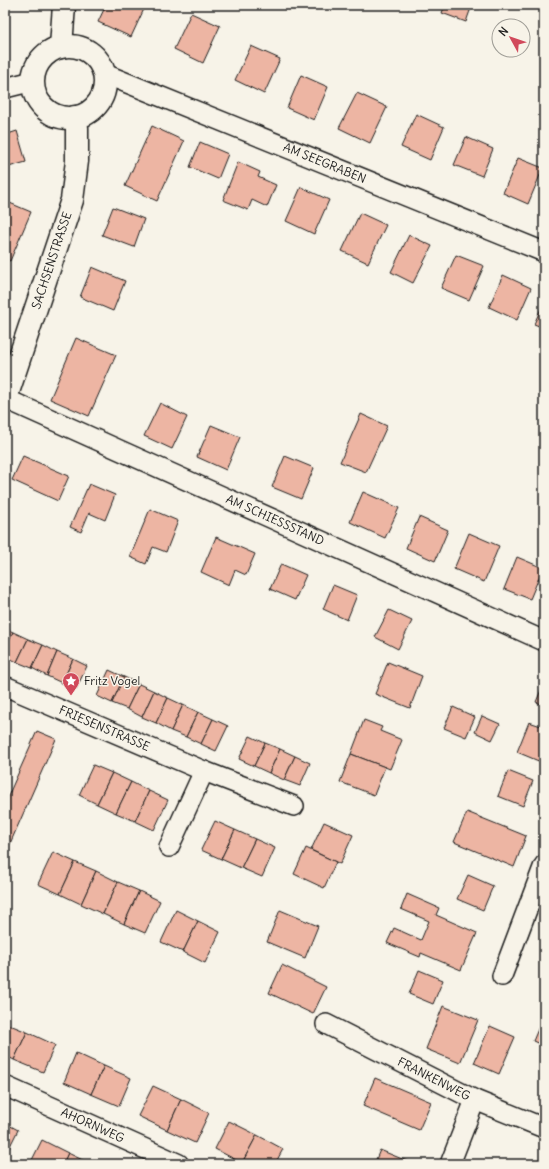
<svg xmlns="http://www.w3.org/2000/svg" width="549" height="1169" viewBox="0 0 549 1169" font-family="Delius,sans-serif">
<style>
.building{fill:#edb5a3;stroke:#1c1c1c}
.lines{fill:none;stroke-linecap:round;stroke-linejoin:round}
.street-casing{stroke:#1c1c1c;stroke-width:22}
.secondary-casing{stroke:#1c1c1c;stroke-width:25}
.street{stroke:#f7f3e8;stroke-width:19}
.secondary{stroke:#f7f3e8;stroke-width:22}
.labels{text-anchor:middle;stroke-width:3;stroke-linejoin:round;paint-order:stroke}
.street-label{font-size:12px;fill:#1c1c1c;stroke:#f7f3e8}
.poi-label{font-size:12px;fill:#1c1c1c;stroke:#f7f3e8;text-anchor:start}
</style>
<rect width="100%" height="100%" fill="#f7f3e8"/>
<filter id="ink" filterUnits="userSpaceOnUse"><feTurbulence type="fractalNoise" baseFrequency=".025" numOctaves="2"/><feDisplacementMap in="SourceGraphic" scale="8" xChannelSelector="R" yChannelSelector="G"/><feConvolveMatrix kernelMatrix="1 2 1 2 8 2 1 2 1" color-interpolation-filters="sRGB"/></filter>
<g filter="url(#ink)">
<!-- building -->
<g class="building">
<polygon points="106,5 136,5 144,9 131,37 98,22"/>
<polygon points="445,5 472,5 466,22 442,13"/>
<polygon points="191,13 220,26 203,63 174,49"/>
<polygon points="251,46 280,59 264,94 235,80"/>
<polygon points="301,75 328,87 314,120 287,108"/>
<polygon points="357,93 387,107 370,143 339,128"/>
<polygon points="416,114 444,127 430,160 401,147"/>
<polygon points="152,126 184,141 157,201 125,186"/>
<polygon points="17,131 26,162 5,168 5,135"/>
<polygon points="466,137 493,149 482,176 454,165"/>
<polygon points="200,142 228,154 218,179 190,167"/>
<polygon points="518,158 543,168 528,204 503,193"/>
<polygon points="238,162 260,172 258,177 276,185 267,207 252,200 248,210 223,200"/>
<polygon points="301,187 329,200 314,234 286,221"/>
<polygon points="5,201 31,212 10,261 5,259"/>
<polygon points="113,207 144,219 134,247 102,235"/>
<polygon points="360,213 386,225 368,263 342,251"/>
<polygon points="409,235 432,246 413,283 391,272"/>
<polygon points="456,255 484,266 469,300 441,288"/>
<polygon points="92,267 125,281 113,311 80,297"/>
<polygon points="503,275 531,288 517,320 489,307"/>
<polygon points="544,302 544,328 534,324"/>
<polygon points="76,338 116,355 89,416 50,399"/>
<polygon points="160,403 187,417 172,449 144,436"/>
<polygon points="361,414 387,426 366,472 340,462"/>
<polygon points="211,425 240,437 226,470 197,457"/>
<polygon points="23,456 69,476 58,501 12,480"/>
<polygon points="285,456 314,468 301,499 272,487"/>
<polygon points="89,484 115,495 105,520 89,513 81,532 70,527"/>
<polygon points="363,492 399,508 385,538 350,522"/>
<polygon points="150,509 178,521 166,552 153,547 146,564 130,557"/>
<polygon points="419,517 448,530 435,561 406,548"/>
<polygon points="469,533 499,546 484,582 454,569"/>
<polygon points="216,537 255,554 246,575 235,570 229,585 201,572"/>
<polygon points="517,557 543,568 530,599 504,589"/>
<polygon points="281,564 306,575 295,600 270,589"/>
<polygon points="333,585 357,595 347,620 323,609"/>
<polygon points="389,610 412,621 398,649 375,637"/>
<polygon points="5,628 13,632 5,650"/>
<polygon points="13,632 28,639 17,662 5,656 5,650"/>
<polygon points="28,639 43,645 32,668 17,662"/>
<polygon points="43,645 57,652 47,676 32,668"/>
<polygon points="57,652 73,659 62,683 47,676"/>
<polygon points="73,659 87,666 76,689 62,683"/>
<polygon points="388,662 422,676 410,708 375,694"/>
<polygon points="109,670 124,677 112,703 97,696"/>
<polygon points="124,677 139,684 127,709 112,703"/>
<polygon points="544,683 544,705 536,702"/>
<polygon points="139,684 154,691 142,717 127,709"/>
<polygon points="154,691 168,698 156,723 142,717"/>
<polygon points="168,698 183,705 171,731 156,723"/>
<polygon points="183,705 198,712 186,737 171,731"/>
<polygon points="453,707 475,717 466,737 444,728"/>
<polygon points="198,712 213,719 201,744 186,737"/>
<polygon points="482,716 500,724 492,740 475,732"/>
<polygon points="213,719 228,726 216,751 201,744"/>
<polygon points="364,720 382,727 380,731 402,740 390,769 351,754"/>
<polygon points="529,722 544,727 544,756 541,762 517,752"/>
<polygon points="37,731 56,739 5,855 5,803"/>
<polygon points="250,736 265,743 254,766 239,759"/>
<polygon points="265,743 280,749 269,773 254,766"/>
<polygon points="280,749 295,756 284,780 269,773"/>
<polygon points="351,754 385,767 374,795 340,782"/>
<polygon points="295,756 310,763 300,786 284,780"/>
<polygon points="93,765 112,773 97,804 79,795"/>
<polygon points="508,771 533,781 523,806 498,796"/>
<polygon points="112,773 131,782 116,813 97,804"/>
<polygon points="131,782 149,791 135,821 116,813"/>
<polygon points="149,791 168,800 154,830 135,821"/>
<polygon points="467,812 526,836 514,867 454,842"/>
<polygon points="215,821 235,830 221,859 201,850"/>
<polygon points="324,822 353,835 340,864 311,850"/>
<polygon points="235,830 255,839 241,868 221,859"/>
<polygon points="255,839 275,848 262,877 241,868"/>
<polygon points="306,848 336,862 324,888 294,874"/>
<polygon points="53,852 75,862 60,894 38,884"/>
<polygon points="75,862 96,871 81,904 60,894"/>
<polygon points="96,871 118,882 103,914 81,904"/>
<polygon points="468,875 493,886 483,910 457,899"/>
<polygon points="118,882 139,891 124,924 103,914"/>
<polygon points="139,891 160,901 145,933 124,924"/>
<polygon points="407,894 439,908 436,915 477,933 461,970 421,953 420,957 387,943 394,928 421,940 429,921 401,909"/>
<polygon points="176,910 198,921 183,952 161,942"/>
<polygon points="280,910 318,926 305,958 267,942"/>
<polygon points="198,921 220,932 205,963 183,952"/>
<polygon points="282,965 326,987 313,1014 269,993"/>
<polygon points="419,970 443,980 433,1004 409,994"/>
<polygon points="443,1006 478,1020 460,1063 426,1049"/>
<polygon points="544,1015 544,1046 533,1041"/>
<polygon points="5,1023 27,1032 14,1060 5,1055"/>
<polygon points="490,1026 515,1037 499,1074 474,1063"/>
<polygon points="27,1032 55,1045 43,1072 14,1060"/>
<polygon points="76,1053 104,1066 91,1094 64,1082"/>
<polygon points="104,1066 131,1078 119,1106 91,1094"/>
<polygon points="375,1078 431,1102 419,1130 363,1106"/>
<polygon points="153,1086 181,1099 167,1130 138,1116"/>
<polygon points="181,1099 209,1113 195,1143 167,1130"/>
<polygon points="229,1121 257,1135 242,1163 215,1149"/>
<polygon points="5,1123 18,1130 5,1156"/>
<polygon points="257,1135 283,1149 275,1164 244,1164 242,1163"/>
<polygon points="42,1140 68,1153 63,1164 30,1164"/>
<polygon points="380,1150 407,1161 406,1164 374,1164"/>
<polygon points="68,1153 91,1164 63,1164"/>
</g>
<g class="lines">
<!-- street casing -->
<g class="street-casing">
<g id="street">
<path id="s1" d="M 105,74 L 544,252"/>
<polyline points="5,88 33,81"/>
<path id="s2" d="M 6,399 L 544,641"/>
<path id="s3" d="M 5,686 L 204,771 L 294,806"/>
<polyline points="169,847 204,771"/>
<polyline points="502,976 544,865"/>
<path id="s4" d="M 326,1024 L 475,1100 L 544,1128"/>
<path id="s5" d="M 5,1086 L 179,1164"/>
<polyline points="450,1164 475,1100"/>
</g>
</g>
<!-- secondary casing -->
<g class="secondary-casing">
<g id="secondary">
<circle cx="69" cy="82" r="36"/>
<polyline points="61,47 64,5"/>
<path id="s6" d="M 5,401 L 72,200 L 77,161 L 77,128 L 75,117"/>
</g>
</g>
<!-- street -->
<use href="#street" class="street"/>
<!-- secondary -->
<use href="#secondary" class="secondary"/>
</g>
</g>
<!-- icons -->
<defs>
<g id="sight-pin" transform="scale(0.9)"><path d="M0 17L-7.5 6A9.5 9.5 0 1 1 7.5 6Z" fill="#d1495b" stroke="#f7f3e8"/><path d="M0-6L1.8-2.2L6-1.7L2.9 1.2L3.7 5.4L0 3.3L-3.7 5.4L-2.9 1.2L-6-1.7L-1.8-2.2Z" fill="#fff"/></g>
</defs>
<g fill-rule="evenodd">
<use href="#sight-pin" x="71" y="681"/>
</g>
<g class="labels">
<!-- street labels -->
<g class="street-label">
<text dy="4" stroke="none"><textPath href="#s1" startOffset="237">AM SEEGRABEN</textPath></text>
<text dy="4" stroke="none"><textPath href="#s6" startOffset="148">SACHSENSTRASSE</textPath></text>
<text dy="4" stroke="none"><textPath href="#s2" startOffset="295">AM SCHIESSSTAND</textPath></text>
<text dy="4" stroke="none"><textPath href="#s3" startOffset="108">FRIESENSTRASSE</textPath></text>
<text dy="4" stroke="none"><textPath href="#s4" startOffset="121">FRANKENWEG</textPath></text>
<text dy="4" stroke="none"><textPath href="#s5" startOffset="96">AHORNWEG</textPath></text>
</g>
<!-- poi labels -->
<g class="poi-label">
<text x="84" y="685">Fritz Vogel</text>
</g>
</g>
<!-- margin -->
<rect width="549" height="1169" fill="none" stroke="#f7f3e8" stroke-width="20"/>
<rect x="10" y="10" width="529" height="1149" fill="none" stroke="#1c1c1c" stroke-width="1.5" filter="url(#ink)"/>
<!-- north arrow -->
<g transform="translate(511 38) rotate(310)"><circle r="19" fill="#f7f3e8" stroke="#9f9d96"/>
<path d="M0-3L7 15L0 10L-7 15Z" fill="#d1495b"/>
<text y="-6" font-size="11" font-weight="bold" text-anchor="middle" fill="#1c1c1c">N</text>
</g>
</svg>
